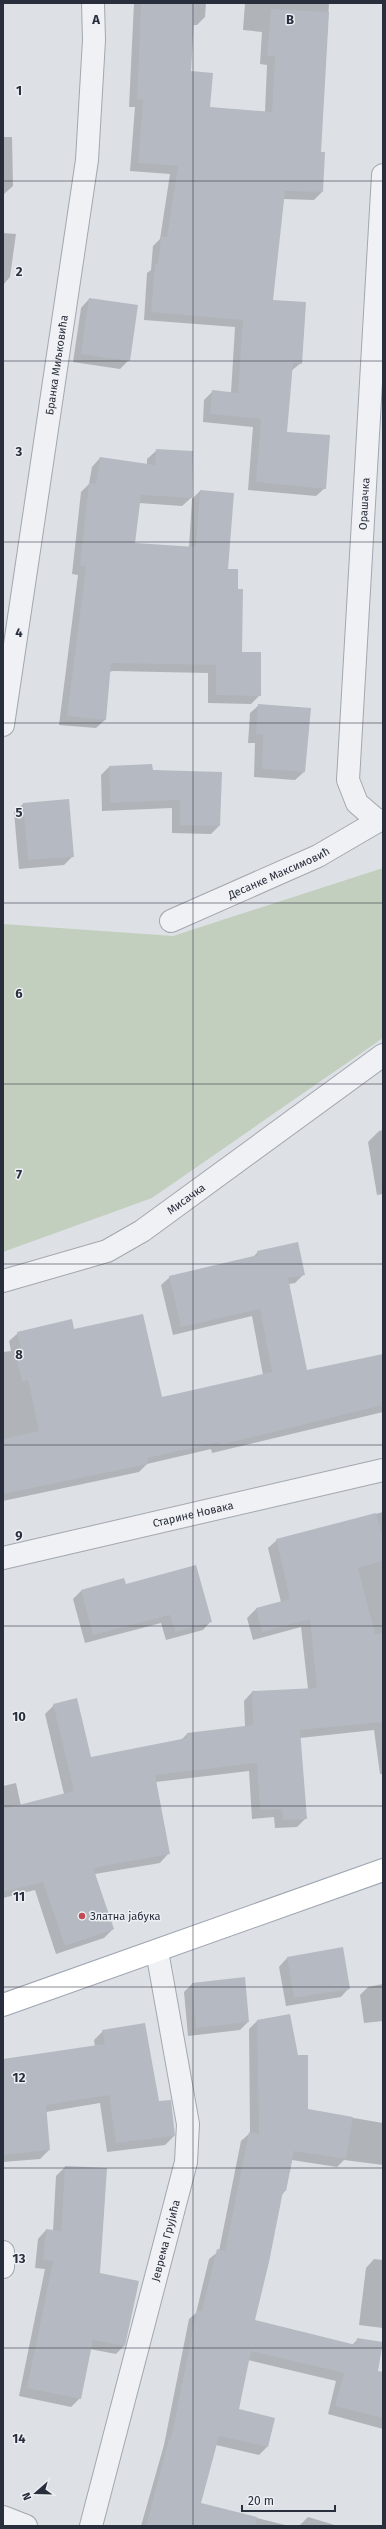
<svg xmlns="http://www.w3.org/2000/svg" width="386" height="2529" viewBox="0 0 386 2529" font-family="'Fira Sans',sans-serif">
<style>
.green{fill:#c2cfbf}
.shadow{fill:#0003}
.building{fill:#b4b9c2}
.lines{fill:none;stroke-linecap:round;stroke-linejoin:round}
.minor-casing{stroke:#a3a7af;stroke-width:24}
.major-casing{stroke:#9da4b0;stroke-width:24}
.minor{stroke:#eff1f4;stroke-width:22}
.major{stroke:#fff;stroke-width:22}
.grid{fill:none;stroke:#282e3b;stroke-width:1;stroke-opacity:0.55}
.poi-dot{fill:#c24a57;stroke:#eceff3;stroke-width:1.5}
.labels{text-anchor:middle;stroke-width:3;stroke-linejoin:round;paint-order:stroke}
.street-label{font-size:11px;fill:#282e3b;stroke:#eceff3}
.poi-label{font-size:11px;fill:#282e3b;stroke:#eceff3;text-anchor:start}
.grid-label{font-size:13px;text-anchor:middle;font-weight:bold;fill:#282e3b;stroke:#eceff3;stroke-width:3;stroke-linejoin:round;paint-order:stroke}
</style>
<rect width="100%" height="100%" fill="#dde0e5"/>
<!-- green -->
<polygon class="green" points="383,868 383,1038 152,1198 3,1252 3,924 173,936"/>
<!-- shadow -->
<g class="shadow">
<polygon points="134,3 206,3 205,17 197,25 192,25 190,72 202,110 265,112 267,65 260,64 262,32 243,30 245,3 329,3 320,153 322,192 314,200 283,199 272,300 301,363 291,371 286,433 325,488 316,496 248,490 253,427 203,422 204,400 213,391 231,393 235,327 144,320 147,273 151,270 153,246 160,239 170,174 130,171 135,107 129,107"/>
<polygon points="3,137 12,137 13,186 4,194"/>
<polygon points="3,233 16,234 10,277 3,285"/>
<polygon points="89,299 129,360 120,369 73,362 81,308"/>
<polygon points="156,451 192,452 191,498 182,506 139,503 134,544 189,548 192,499 200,491 227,570 237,590 241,653 260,695 251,704 208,703 208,673 113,671 109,672 105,720 96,728 59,725 78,575 72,574 81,492 89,484 92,467 100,458 147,465 147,459"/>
<polygon points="259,705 304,772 295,780 254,777 255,743 248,743 250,713"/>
<polygon points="109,767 152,771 219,826 211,834 172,833 172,808 102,811 101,775"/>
<polygon points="68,800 73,856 64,865 19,869 14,812 23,804"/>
<polygon points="383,1130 383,1194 377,1195 368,1142 379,1131"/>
<polygon points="258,1252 304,1274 295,1283 289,1284 306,1371 383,1355 383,1412 212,1453 211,1449 147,1464 139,1472 3,1501 3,1352 11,1351 9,1341 18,1333 73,1330 161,1398 263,1375 252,1316 173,1335 161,1285 170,1277 252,1258"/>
<polygon points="383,1512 383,1774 380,1774 374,1730 300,1738 306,1818 297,1827 275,1828 274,1817 252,1819 249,1771 156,1782 168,1854 160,1863 95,1874 113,1929 104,1938 56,1954 35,1890 3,1898 3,1786 16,1783 21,1806 64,1794 45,1714 54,1705 91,1758 181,1740 187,1734 245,1727 244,1701 252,1692 308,1689 301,1627 253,1640 247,1618 256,1609 281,1602 268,1548 277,1540"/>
<polygon points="125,1586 211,1621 203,1630 166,1640 161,1623 85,1643 73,1599 81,1591"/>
<polygon points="287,1958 349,1988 341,1997 286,2006 279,1967"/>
<polygon points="192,1984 248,2022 240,2030 188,2036 184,1992"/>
<polygon points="383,1984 383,2021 364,2023 360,1995 368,1987"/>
<polygon points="257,2021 307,2110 383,2123 383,2165 344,2160 337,2167 292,2160 285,2191 281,2196 254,2321 352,2345 358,2339 377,2372 383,2373 383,2429 328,2414 336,2381 248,2360 238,2409 267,2447 259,2455 216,2445 200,2504 289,2526 141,2526 164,2445 189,2319 196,2313 209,2259 219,2251 241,2141 250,2133 249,2029"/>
<polygon points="103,2031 158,2103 174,2136 165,2145 107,2152 100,2103 46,2112 49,2150 40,2159 3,2162 3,2060 95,2047 94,2040"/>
<polygon points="65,2167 124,2346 116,2354 90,2349 80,2398 71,2407 19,2396 45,2269 35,2268 38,2239 46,2230 53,2231 56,2176"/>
<polygon points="374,2259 383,2260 383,2328 359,2325 366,2268"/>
<polygon points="308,2517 338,2526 299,2526"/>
</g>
<!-- building -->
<g class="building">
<polygon points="141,3 195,3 191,71 213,73 210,107 272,112 275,57 267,56 271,9 329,12 321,152 325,152 323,192 285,191 273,300 306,302 302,364 293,363 287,432 330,435 326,489 256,482 261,419 210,414 212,390 238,393 243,320 151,312 155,264 158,264 161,237 167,237 178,166 138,163 143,100 137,99"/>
<polygon points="89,298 138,305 130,361 81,354"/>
<polygon points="156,449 193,451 192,498 141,495 135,543 196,547 200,490 234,493 228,569 238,569 238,589 243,589 242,652 261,652 261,696 216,695 216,665 111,663 106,720 67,716 86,567 80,566 89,483 96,484 100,457 155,465"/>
<polygon points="258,704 311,708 305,772 262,769 263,735 256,734"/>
<polygon points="152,764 153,770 222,772 220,826 180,825 180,800 110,803 109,766"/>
<polygon points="69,799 74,857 28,860 23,803"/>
<polygon points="298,1242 305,1275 288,1278 307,1370 383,1354 383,1405 220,1445 219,1442 147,1458 148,1464 3,1494 3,1439 39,1431 28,1380 22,1382 15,1352 21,1351 17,1332 72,1319 74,1329 143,1314 162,1397 272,1372 260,1309 181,1327 169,1276 258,1255 257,1251"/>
<polygon points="376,1513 383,1539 383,1561 358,1568 375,1634 383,1633 383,1722 300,1730 307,1819 283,1820 282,1809 260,1810 257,1763 155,1775 170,1854 93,1868 114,1929 65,1946 43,1882 3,1892 3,1809 74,1791 53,1704 77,1698 91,1757 187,1738 187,1733 253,1725 252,1691 317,1688 310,1619 262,1632 256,1608 290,1599 276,1539"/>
<polygon points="196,1565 212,1622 175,1632 170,1615 93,1635 81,1590 124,1578 126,1584"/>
<polygon points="343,1947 350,1989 294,1998 287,1957"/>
<polygon points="245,1977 249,2022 196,2028 192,1983"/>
<polygon points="290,2014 298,2055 308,2055 308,2109 353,2117 346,2159 294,2151 286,2191 283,2191 269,2262 255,2320 356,2345 357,2338 383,2342 378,2371 383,2372 383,2418 335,2406 344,2373 251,2351 239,2409 275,2418 268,2447 219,2436 201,2503 257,2517 255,2526 146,2526 169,2439 171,2439 197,2310 202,2311 217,2249 225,2251 249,2132 259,2134 257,2020"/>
<polygon points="145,2023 159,2101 171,2100 175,2136 116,2143 109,2095 46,2105 50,2150 3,2155 3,2059 105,2044 102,2030"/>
<polygon points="65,2166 107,2168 100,2273 139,2281 125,2346 93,2340 81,2399 27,2388 53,2261 43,2260 46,2229 61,2231"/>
</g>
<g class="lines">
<!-- minor casing -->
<g class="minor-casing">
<g id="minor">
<path id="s1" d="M 3,725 L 87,160 L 94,40 L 93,3"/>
<path id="s2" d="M 378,821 L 357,803 L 348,780 L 383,175"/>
<path id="s3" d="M 171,921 L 318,856 L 378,821 L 383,820"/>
<path id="s4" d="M 3,1281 L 107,1251 L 142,1231 L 383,1055"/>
<path id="s5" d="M 3,1558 L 383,1470"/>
<polyline points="3,2252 3,2267"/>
<polyline points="3,2517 26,2526"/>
<path id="s6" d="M 91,2526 L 186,2162 L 188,2124 L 157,1951"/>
</g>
</g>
<!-- major casing -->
<g class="major-casing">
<polyline id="major" points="3,2005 383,1870"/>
</g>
<!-- minor -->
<use href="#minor" class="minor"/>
<!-- major -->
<use href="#major" class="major"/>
</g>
<!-- grid -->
<path class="grid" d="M 193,3 L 193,2526M 3,181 L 383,181M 3,361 L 383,361M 3,542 L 383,542M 3,723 L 383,723M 3,903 L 383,903M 3,1084 L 383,1084M 3,1264 L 383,1264M 3,1445 L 383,1445M 3,1626 L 383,1626M 3,1806 L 383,1806M 3,1987 L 383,1987M 3,2168 L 383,2168M 3,2348 L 383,2348"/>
<!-- markers -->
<circle class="poi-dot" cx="82" cy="1916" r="4"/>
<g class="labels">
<!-- street labels -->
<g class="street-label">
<text dy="4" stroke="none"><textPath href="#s1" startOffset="364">Бранка Миљковића</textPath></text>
<text dy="4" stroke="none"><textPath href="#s2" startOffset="329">Орашачка</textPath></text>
<text dy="4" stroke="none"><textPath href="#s3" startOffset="118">Десанке Максимовић</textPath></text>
<text dy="4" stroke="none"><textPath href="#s4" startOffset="203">Мисачка</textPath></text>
<text dy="4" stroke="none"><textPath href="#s5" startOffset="195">Старине Новака</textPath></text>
<text dy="4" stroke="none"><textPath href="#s6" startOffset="295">Јеврема Грујића</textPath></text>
</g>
<!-- poi labels -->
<g class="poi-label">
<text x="90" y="1920">Златна јабука</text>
</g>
</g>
<g class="grid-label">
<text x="96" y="24">A</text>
<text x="290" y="24">B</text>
<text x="19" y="95">1</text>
<text x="19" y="276">2</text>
<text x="19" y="456">3</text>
<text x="19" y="637">4</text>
<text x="19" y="817">5</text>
<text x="19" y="998">6</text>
<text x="19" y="1179">7</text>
<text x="19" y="1359">8</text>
<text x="19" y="1540">9</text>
<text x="19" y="1721">10</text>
<text x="19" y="1901">11</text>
<text x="19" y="2082">12</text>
<text x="19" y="2263">13</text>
<text x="19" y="2443">14</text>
</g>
<!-- border -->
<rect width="386" height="2529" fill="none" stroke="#282e3b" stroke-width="8"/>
<!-- north arrow -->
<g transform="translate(36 2493) rotate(250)" stroke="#eceff3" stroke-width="3" paint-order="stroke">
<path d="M0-3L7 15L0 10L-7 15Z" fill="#282e3b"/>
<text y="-6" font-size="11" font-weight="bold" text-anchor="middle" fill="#282e3b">N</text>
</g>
<!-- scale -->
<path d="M242 2505v6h93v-6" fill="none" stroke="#282e3b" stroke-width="2"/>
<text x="248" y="2505" font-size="12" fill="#282e3b" stroke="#eceff3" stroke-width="3" paint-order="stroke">20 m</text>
</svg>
